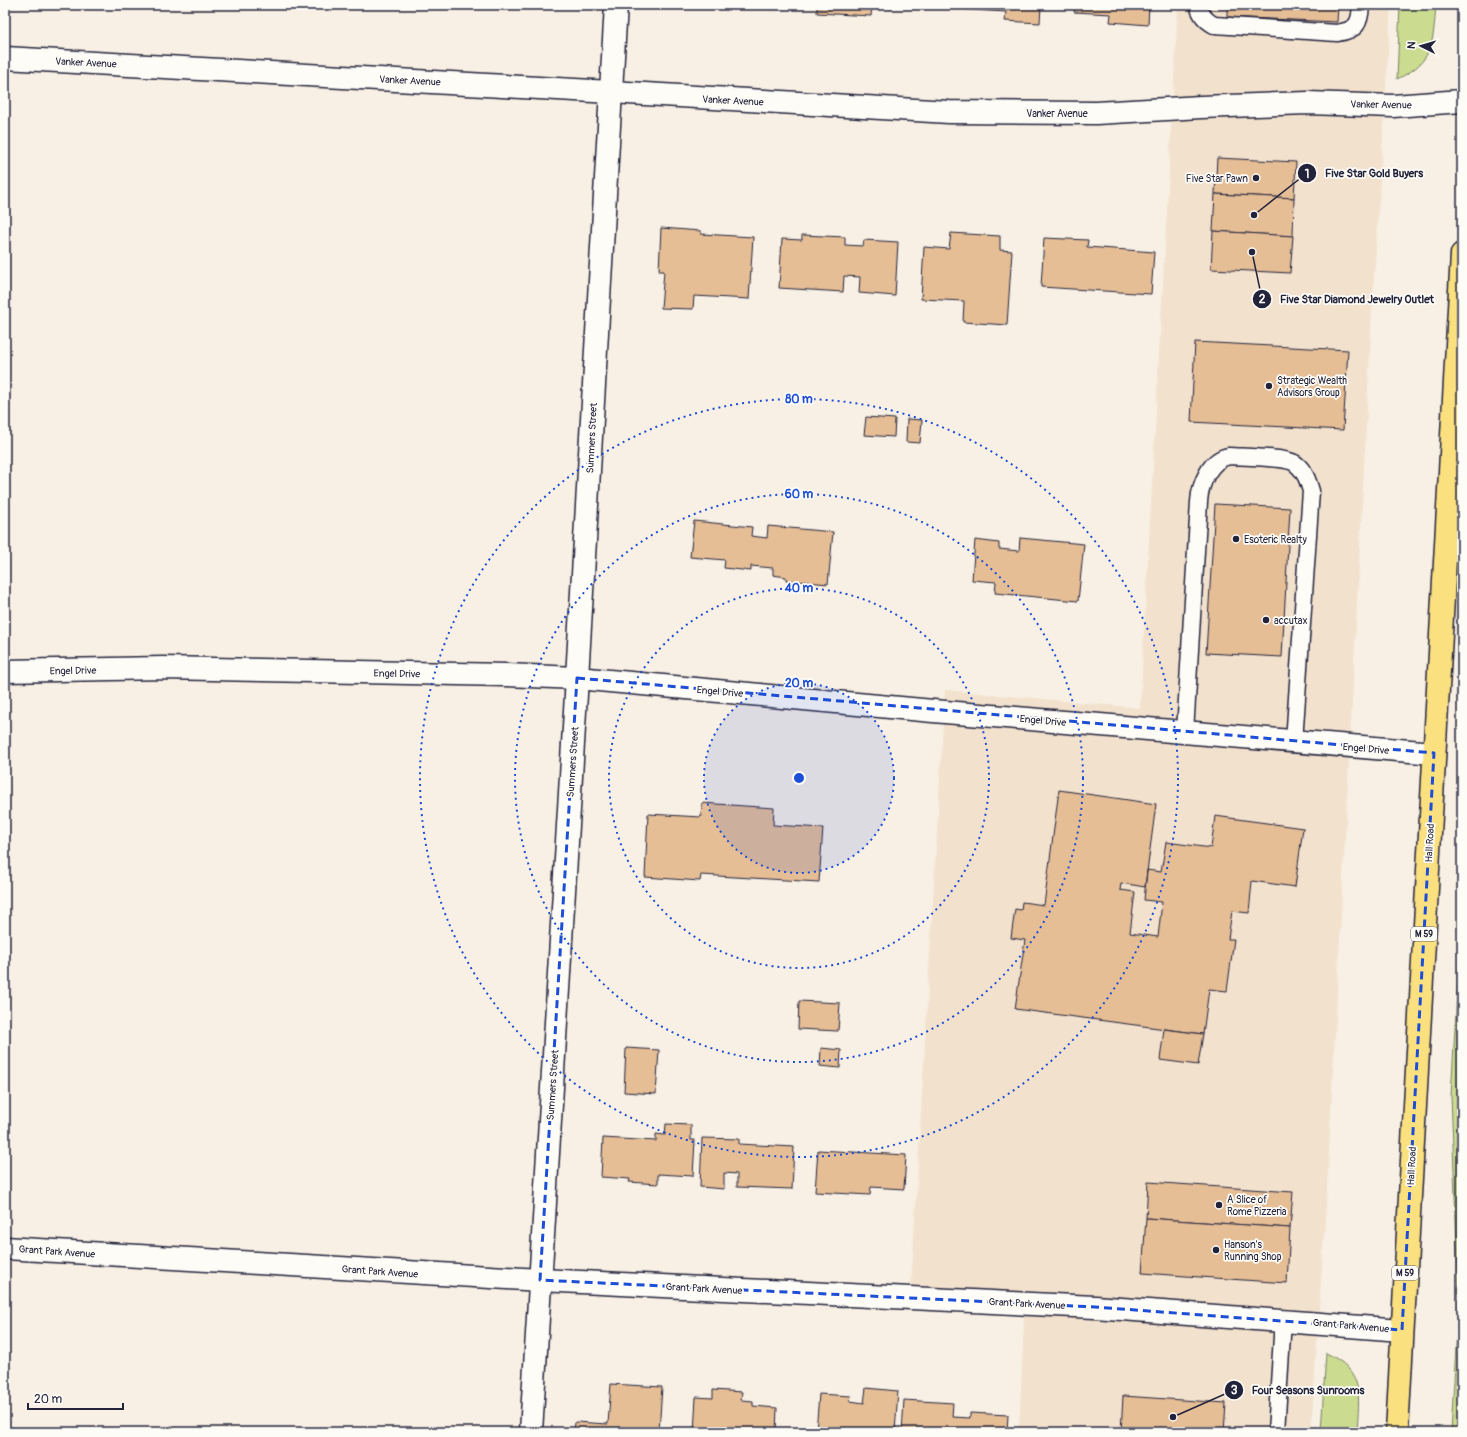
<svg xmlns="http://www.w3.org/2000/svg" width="1467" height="1437" viewBox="0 0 1467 1437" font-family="Pangolin,sans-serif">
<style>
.built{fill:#f2e1cd}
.green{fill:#cbdc90;stroke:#767f66}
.building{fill:#e5be96;stroke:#22223b}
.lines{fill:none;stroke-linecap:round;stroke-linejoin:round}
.lane-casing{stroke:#22223b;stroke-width:19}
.street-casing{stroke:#22223b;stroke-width:25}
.highway-casing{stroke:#22223b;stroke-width:25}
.lane{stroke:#fdfcf7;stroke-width:16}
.street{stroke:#fdfcf7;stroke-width:22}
.highway{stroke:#fbe080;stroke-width:22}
.marked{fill:none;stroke:#1d4ed8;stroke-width:3;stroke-dasharray:8 5;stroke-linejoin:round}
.ring{fill:none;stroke:#1d4ed8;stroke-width:2;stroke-dasharray:2 4}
.poi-dot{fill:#22223b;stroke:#fdfcf7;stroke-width:1.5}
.labels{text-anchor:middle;stroke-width:3.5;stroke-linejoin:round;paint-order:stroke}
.shield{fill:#fdfcf7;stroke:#646373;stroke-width:1}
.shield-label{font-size:9px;font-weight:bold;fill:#22223b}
.street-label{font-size:10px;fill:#22223b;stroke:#fdfcf7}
.poi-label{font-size:10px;fill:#22223b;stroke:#fdfcf7;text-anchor:start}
.centre{fill:#1d4ed8;stroke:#fdfcf7;stroke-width:2}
.ring-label{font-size:12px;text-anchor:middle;font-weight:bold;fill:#1d4ed8;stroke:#fdfcf7;stroke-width:3.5;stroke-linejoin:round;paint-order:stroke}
.leader{fill:none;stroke:#22223b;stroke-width:1.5}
.callout-dot{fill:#22223b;stroke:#fdfcf7;stroke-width:1.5}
.mark-label{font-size:12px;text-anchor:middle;font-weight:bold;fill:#fff}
.callout-label{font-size:11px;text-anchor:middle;font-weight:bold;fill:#22223b;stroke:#fdfcf7;stroke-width:3.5;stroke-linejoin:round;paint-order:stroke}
</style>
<rect width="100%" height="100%" fill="#f8f0e4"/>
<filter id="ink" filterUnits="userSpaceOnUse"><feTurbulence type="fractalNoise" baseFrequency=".025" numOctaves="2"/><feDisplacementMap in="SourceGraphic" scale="8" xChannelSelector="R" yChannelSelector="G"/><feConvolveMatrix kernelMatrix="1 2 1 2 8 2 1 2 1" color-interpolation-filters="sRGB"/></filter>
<g filter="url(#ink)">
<!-- built -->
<polygon class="built" points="1178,5 1391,5 1372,311 1327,1189 1311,1432 1019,1432 1025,1299 911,1289 945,690 1140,708"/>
<!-- green -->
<g class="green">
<path d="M 1400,5 L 1436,5 C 1433,42 1434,62 1397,79 Z"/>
<polygon points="1462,908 1462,1432 1451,1432 1459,1296 1451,1096"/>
<path d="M 1326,1353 C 1365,1371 1359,1395 1357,1432 L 1321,1432 Z"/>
</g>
<!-- building -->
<g class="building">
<polygon points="742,5 773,5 773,9 742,7"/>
<polygon points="817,5 892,5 892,8 872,7 871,16 817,13"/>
<polygon points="938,5 1041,5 1040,23 1005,21 1006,12 938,8"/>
<polygon points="1075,5 1149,5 1148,25 1110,22 1111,14 1074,12"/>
<polygon points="1227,5 1338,5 1337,22 1227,17"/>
<polygon points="1217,158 1296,162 1294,198 1215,194"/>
<polygon points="1215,194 1294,198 1293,236 1213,231"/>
<polygon points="661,228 701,231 701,234 753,237 749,299 694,296 693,309 661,308 664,271 659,271"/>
<polygon points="1213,231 1293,236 1290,273 1211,269"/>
<polygon points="951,233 1000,236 1000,250 1012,251 1007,325 963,322 964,301 921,299 924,247 949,249"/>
<polygon points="802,235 845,237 845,245 863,246 864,240 898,242 895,296 859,293 860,277 844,276 843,292 779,288 782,239 802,240"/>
<polygon points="1044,238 1088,240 1087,247 1154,252 1151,294 1041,287"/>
<polygon points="1195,342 1348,350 1343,430 1191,422"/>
<polygon points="866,417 895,419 894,437 864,435"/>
<polygon points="907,419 922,420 920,443 906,442"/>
<polygon points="1215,504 1290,508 1282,657 1206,653"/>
<polygon points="694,521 752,527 751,536 767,538 768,526 833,532 828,584 786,580 786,577 773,575 773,568 751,566 751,571 724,568 725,560 690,557"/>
<polygon points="1020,538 1084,544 1078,601 995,593 996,582 972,580 975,540 999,543 999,549 1019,551"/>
<polygon points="1059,790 1156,804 1145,887 1121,883 1120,890 1135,892 1130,933 1158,937 1162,902 1144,900 1147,870 1161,872 1166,842 1211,848 1215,816 1303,828 1295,887 1252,881 1249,913 1232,911 1228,939 1234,939 1227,991 1209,989 1203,1034 1015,1009 1025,940 1011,938 1015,909 1021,910 1022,902 1044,905"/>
<polygon points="702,803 774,808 773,825 823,828 819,882 701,875 700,881 645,877 648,814 701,817"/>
<polygon points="799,1001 840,1003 838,1031 798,1029"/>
<polygon points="1164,1029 1203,1034 1198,1065 1160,1060"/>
<polygon points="626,1048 659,1050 656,1094 624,1092"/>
<polygon points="821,1048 841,1050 840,1068 820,1066"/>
<polygon points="666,1124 691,1125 691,1140 695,1140 693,1176 658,1174 658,1184 629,1182 630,1179 601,1177 603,1138 656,1141 656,1134 665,1135"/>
<polygon points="702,1138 739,1139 739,1144 794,1147 792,1189 737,1187 737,1174 724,1173 724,1189 700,1187"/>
<polygon points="818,1150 906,1155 904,1189 871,1187 870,1195 815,1192"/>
<polygon points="1148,1182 1293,1192 1290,1228 1146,1218"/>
<polygon points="1146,1218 1290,1228 1287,1283 1142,1273"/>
<polygon points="611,1384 662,1387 659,1432 574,1432 575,1422 608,1424"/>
<polygon points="866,1388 898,1391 895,1432 816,1432 819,1394 851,1396 850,1401 864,1403"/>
<polygon points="713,1390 742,1392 741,1400 753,1401 753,1406 777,1408 776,1432 694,1432 696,1397 713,1398"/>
<polygon points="1123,1396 1226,1403 1224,1432 1121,1432"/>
<polygon points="904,1400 953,1403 952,1417 970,1418 970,1413 1008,1415 1007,1432 902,1432"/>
</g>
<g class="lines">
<!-- lane casing -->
<g class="lane-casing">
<g id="lane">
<path d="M 1198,5 C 1201,15 1205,20 1214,25 L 1337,33 C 1357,30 1360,24 1361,5"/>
<path d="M 1185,732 L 1199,502 C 1200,484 1210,459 1229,456 C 1242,457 1288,457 1296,464 C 1305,471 1308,481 1311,491 L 1294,742"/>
<polyline points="1276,1432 1283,1320"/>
</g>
</g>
<!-- street casing -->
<g class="street-casing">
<g id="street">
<polyline points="5,58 611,92 949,112 1096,113 1201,107 1308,103 1393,106 1462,101"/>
<polyline points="5,671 163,668 506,675 577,678 933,711 1434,753"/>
<polyline points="5,1248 540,1280 1095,1307 1402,1330"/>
<polyline points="531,1432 577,678 616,5"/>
</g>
</g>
<!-- highway casing -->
<g class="highway-casing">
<polyline id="highway" points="1397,1432 1462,254"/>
</g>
<!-- lane -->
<use href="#lane" class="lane"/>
<!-- street -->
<use href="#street" class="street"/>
<!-- highway -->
<use href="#highway" class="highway"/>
</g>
</g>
<!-- marked area -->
<path class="marked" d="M 577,678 L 1434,753 L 1402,1330 L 1095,1307 L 540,1280 Z"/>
<!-- distance rings -->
<circle cx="799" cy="778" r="95" fill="#1d4ed8" fill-opacity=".12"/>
<g class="ring">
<circle cx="799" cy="778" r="95"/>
<circle cx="799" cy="778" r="190"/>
<circle cx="799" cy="778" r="284"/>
<circle cx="799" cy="778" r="379"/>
</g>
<!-- markers -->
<g class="poi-dot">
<circle cx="1256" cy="178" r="4"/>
<circle cx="1269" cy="386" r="4"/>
<circle cx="1236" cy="539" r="4"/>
<circle cx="1266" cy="620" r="4"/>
<circle cx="1219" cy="1205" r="4"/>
<circle cx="1216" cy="1250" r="4"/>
</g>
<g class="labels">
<!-- shield labels -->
<g class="shield">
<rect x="1411" y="927" width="26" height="14" rx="3"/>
<rect x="1392" y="1266" width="26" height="14" rx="3"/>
</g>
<g class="shield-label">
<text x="1424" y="937">M 59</text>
<text x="1405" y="1276">M 59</text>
</g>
<!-- street labels -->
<g class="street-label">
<text transform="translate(86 62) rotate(3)" y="4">Vanker Avenue</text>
<text transform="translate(410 80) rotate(3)" y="4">Vanker Avenue</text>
<text transform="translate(733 100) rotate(3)" y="4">Vanker Avenue</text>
<text transform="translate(1381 104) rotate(1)" y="4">Vanker Avenue</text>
<text x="1057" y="117">Vanker Avenue</text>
<text transform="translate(591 438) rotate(-87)" y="4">Summers Street</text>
<text transform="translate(73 670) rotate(-1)" y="4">Engel Drive</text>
<text transform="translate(397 673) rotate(1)" y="4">Engel Drive</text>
<text transform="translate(720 691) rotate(5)" y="4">Engel Drive</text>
<text transform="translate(1043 720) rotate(5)" y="4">Engel Drive</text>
<text transform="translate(1366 748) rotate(5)" y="4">Engel Drive</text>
<text transform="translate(572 762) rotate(-86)" y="4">Summers Street</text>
<text transform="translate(1429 843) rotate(-87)" y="4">Hall Road</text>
<text transform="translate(552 1085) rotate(-86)" y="4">Summers Street</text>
<text transform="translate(1411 1166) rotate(-87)" y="4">Hall Road</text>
<text transform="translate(57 1251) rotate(4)" y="4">Grant Park Avenue</text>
<text transform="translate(380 1271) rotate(4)" y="4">Grant Park Avenue</text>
<text transform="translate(704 1288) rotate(3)" y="4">Grant Park Avenue</text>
<text transform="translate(1027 1303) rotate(3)" y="4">Grant Park Avenue</text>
<text transform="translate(1351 1325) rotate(5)" y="4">Grant Park Avenue</text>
</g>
<!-- poi labels -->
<g class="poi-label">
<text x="1248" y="182" text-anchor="end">Five Star Pawn</text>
<text x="1277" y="384">Strategic Wealth<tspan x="1277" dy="12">Advisors Group</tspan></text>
<text x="1244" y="543">Esoteric Realty</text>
<text x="1274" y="624">accutax</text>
<text x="1227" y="1203">A Slice of<tspan x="1227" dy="12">Rome Pizzeria</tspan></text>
<text x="1224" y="1248">Hanson's<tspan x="1224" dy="12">Running Shop</tspan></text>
</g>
</g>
<circle cx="799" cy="778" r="6" class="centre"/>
<g class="ring-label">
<text x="799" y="403">80 m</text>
<text x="799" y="498">60 m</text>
<text x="799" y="592">40 m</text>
<text x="799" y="687">20 m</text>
</g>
<!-- callouts -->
<path class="leader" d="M1254 215L1307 173M1252 252L1262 299M1173 1417L1234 1390"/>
<g class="callout-dot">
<circle cx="1254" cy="215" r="4"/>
<circle cx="1252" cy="252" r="4"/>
<circle cx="1173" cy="1417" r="4"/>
<circle cx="1307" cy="173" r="10"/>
<circle cx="1262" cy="299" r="10"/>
<circle cx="1234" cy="1390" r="10"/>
</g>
<g class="mark-label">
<text x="1307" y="178">1</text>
<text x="1262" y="303">2</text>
<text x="1234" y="1394">3</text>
</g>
<g class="callout-label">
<text x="1374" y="177">Five Star Gold Buyers</text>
<text x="1357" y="303">Five Star Diamond Jewelry Outlet</text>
<text x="1308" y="1394">Four Seasons Sunrooms</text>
</g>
<!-- margin -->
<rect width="1467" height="1437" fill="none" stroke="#fdfcf7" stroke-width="20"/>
<rect x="10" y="10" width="1447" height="1417" fill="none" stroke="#22223b" stroke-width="1.5" filter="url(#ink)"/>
<!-- north arrow -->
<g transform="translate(1421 46) rotate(275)" stroke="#fdfcf7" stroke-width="3" paint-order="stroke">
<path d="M0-3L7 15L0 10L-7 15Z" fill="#22223b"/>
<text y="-6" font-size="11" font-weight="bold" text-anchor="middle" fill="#22223b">N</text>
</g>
<!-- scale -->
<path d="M28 1403v6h95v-6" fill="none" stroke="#22223b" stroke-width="2"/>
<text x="34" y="1403" font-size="12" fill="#22223b" stroke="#fdfcf7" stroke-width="3" paint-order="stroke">20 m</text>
</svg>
